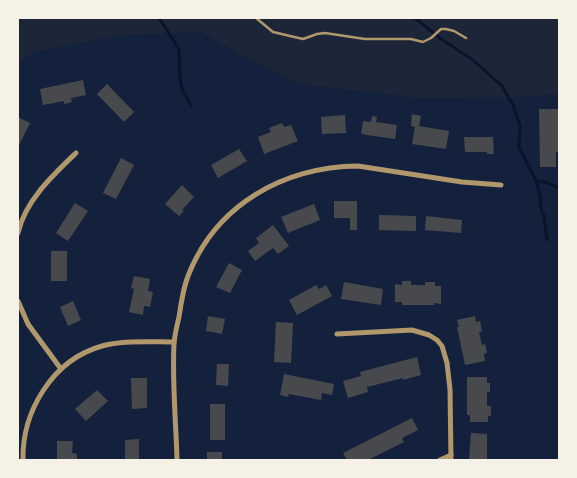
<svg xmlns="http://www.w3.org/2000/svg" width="577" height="478" viewBox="0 0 577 478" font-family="Arial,sans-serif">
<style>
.green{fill:#1d2539}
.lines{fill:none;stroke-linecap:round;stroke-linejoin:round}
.stream{stroke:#0b132b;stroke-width:3}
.building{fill:#48494c}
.service{stroke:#b1986c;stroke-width:2.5}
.minor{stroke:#b1986c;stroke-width:5}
</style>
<rect width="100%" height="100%" fill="#14213d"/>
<!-- green -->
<polygon class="green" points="18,18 559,18 559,94 516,97 419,98 300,84 239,54 202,32 121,35 34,52 18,62"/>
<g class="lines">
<!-- stream -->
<g class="stream">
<polyline points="159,18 179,49 180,78 182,89 191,106"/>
<polyline points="415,18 441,39 473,60 502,86 513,105 520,125 519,147 536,181 540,195 541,209 544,216 547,240"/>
<polyline points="536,181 545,182 560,188"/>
</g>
</g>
<!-- building -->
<g class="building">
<polygon points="83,80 86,95 71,98 72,102 64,104 64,101 43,105 40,89"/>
<polygon points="107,84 134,112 124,122 97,94"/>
<polygon points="539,109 560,109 560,152 556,152 556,167 540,167"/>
<polygon points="412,114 421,116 419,126 449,131 446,149 412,144 415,127 411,126"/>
<polygon points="345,115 346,133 322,134 321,117"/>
<polygon points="372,116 377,117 376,122 397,125 395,139 361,134 363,121 371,122"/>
<polygon points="18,117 30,123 18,147"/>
<polygon points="282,123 284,127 291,125 298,141 264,154 258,137 271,132 269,128"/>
<polygon points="464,137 493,137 494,154 487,154 487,152 465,152"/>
<polygon points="239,149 247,161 218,178 211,165"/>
<polygon points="121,158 134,165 116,199 103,193"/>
<polygon points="182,185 194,197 182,210 184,211 179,216 165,204"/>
<polygon points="334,201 357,201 357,230 350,230 350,218 334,218"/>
<polygon points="75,203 88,211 68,241 56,233"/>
<polygon points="314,204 320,220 288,233 281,217"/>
<polygon points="379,215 416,216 416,231 379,230"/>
<polygon points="426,216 462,220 461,233 425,230"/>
<polygon points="273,225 289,246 278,254 273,248 255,261 248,251 259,243 256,238"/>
<rect x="51" y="251" width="16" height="30"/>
<polygon points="229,263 242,270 230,293 216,287"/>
<polygon points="134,276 150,279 148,291 153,292 150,307 144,306 143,315 129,312 134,289 131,288"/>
<polygon points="402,281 411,281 411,285 425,285 425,282 435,282 435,286 441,286 441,304 434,303 434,305 402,305 402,302 395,302 395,284 402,285"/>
<polygon points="344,282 383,289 381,305 341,299"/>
<polygon points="316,285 319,289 326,285 332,296 297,315 289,300"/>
<polygon points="73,301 81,320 68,326 60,307"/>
<polygon points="208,316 225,319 222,334 206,331"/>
<polygon points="475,316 476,322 480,321 482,331 479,332 482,345 485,344 487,353 484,354 485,361 465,365 457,327 459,327 457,320"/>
<polygon points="276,322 293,323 291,363 274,362"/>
<polygon points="417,357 421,375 403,380 403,378 367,387 368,392 348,398 343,381 361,376 360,372"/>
<polygon points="217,364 229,364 228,386 216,385"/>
<polygon points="284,374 334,384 332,395 322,393 321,400 289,394 288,397 280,395"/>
<polygon points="467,377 487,377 487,383 490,383 490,392 487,392 487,406 491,406 491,416 488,416 488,422 470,422 470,415 467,415"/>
<polygon points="131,378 147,378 147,408 132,409"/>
<polygon points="97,390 108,401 86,421 75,409"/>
<rect x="210" y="404" width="15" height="36"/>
<polygon points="412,418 418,430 402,438 404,442 368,460 347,460 343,453"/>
<polygon points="471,433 487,434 487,460 469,460"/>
<polygon points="139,439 139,460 125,460 125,440"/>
<polygon points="57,441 73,441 72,453 77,454 77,460 57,460"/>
<rect x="207" y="452" width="15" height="8"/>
</g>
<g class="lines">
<!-- service -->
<polyline class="service" points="256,18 273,32 303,39 317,34 325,33 365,39 411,39 423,42 431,38 441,29 446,29 454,31 466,38"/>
<!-- minor -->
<g class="minor">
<path d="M 18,233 C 25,201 53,175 76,153"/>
<polyline points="18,301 28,324 61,369"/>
<polyline points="337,334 412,330 429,335 437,340 442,346 447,363 450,389 451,460"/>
<path d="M 23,460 C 22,412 52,360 102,346 C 125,340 150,342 174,342"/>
<path d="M 177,460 C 176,422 172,382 174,343 C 175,334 177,325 179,317 C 181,303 183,289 188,276 C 216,204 284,167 358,166 L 462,182 L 501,185"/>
<polyline points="440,460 451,455"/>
</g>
</g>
<!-- border -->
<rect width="577" height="478" fill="none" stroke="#f6f1e7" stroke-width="38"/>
</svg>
